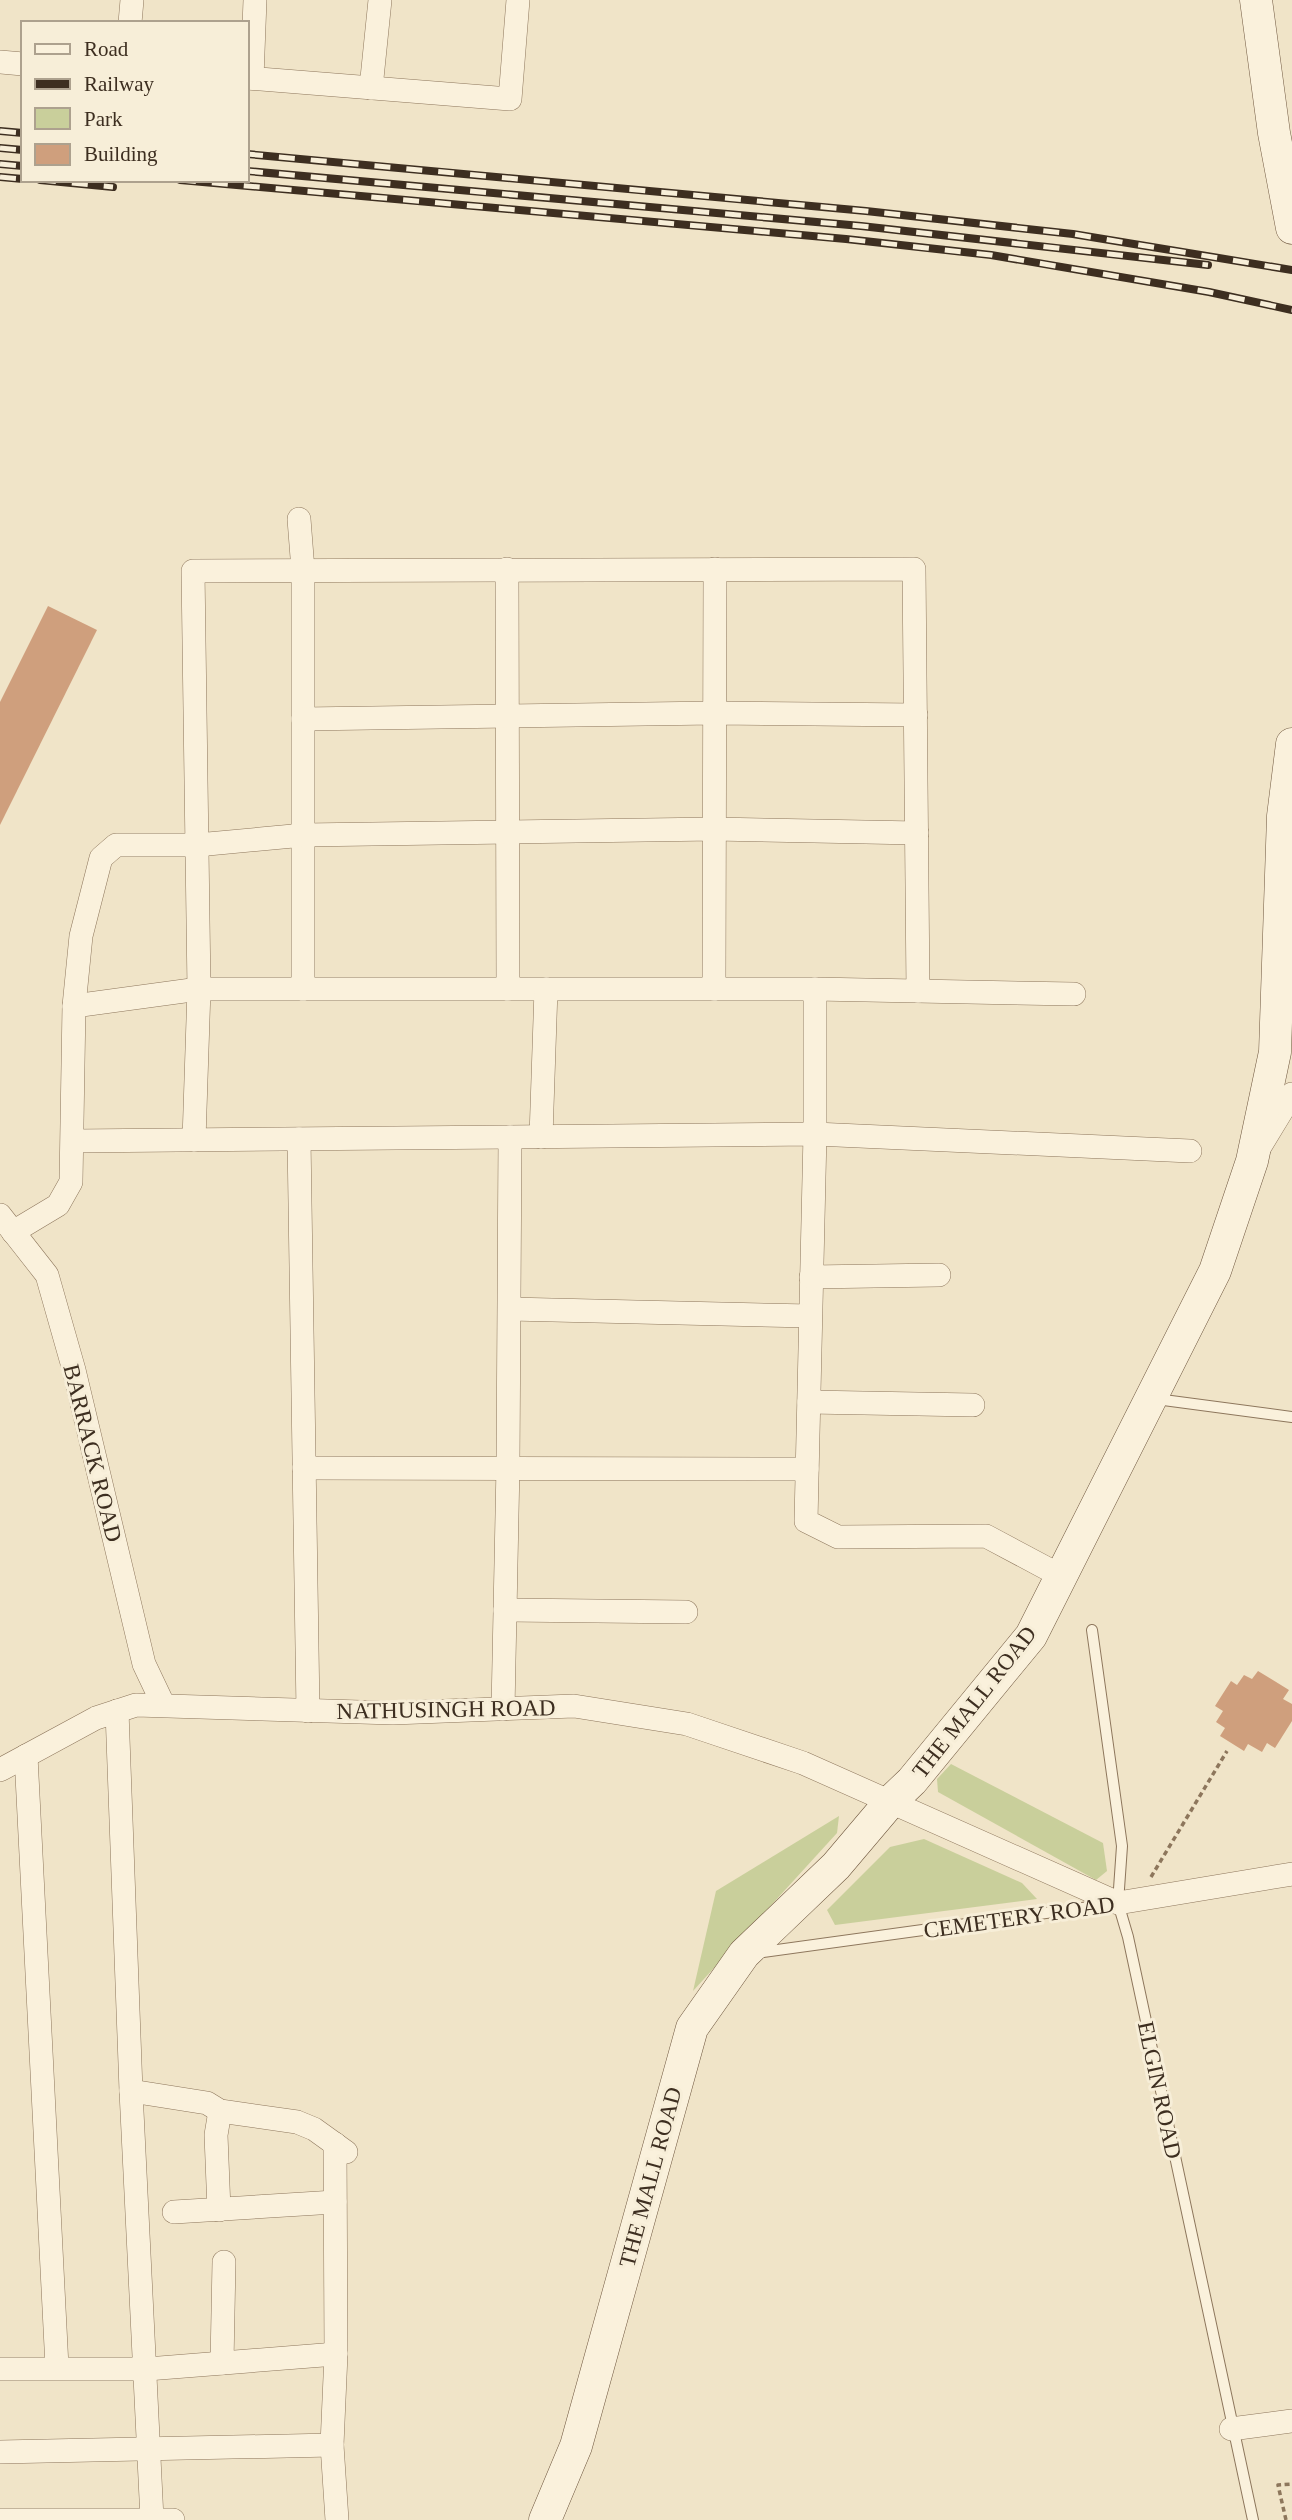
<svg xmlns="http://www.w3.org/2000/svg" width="1292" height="2520" viewBox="0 0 1292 2520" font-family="'Times New Roman',serif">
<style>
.green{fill:#c9cf9b}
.building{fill:#cf9f7d}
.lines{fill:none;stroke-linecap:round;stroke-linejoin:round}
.lane-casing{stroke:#8d765c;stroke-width:12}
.street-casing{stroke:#8d765c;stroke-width:24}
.secondary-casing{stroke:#6f573f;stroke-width:33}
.path{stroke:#8d765c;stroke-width:3.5;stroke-dasharray:5 3.5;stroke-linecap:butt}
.lane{stroke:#faf1dc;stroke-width:10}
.street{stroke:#faf1dc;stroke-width:23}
.secondary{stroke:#faf1dc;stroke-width:32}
.rail-casing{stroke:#3d2e20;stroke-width:8}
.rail{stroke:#f7eed8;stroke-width:5;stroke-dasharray:16;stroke-linecap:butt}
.labels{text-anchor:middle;stroke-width:6;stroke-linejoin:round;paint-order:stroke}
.street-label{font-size:23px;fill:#3d2e20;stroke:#f7eed8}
</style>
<rect width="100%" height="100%" fill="#f0e4c8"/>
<!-- green -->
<g class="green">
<polygon points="951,1764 1103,1843 1107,1871 1096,1880 938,1792 937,1779"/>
<polygon points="839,1816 837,1833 693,1991 716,1891"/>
<polygon points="924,1839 1022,1883 1037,1899 835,1925 827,1910 890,1847"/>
</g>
<!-- building -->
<g class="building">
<polygon points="48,606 97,630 0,825 0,702"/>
<polygon points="1258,1671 1289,1690 1283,1699 1292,1704 1292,1721 1275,1748 1267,1743 1262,1752 1248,1744 1244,1751 1220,1736 1225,1728 1216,1722 1223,1711 1215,1706 1231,1681 1237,1685 1244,1675 1252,1679"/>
</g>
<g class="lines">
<!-- lane casing -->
<g class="lane-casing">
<g id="lane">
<polyline points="1156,1399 1292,1417"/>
<polyline points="1092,1630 1122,1846 1118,1903 1128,1937 1253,2520"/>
<polyline points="756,1953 1111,1904"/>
</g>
</g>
<!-- street casing -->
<g class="street-casing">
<g id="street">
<polyline points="130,23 132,0"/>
<polyline points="0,62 23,64"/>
<polyline points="247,78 510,99 518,0"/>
<polyline points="252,78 255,0"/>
<polyline points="371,88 380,0"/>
<polyline points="299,519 303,570 303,989"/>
<polyline points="507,569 508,989"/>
<polyline points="303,719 714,713 916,715"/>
<polyline points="714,989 715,569"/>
<polyline points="815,989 815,1134 806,1521 838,1537 986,1536 1061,1576"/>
<polyline points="74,1006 199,989 815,989 1074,994"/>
<polyline points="541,1137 546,989"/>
<polyline points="299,1139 308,1711"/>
<polyline points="194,1140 199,989 193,571 914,569 918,991"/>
<polyline points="74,1141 815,1134 1190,1151"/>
<polyline points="1261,1145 1292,1094"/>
<polyline points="0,1215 47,1275 74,1370 144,1664 163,1704"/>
<polyline points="13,1232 58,1205 71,1182 74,1006 81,936 101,858 116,845 197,845 304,835 714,829 917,833"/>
<polyline points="811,1277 939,1275"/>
<polyline points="510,1309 810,1316"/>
<polyline points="809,1402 973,1405"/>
<polyline points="304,1468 807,1469"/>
<polyline points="505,1610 686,1612"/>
<polyline points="503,1709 508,1466 510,1137"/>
<polyline points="117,1711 131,2091 152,2519"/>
<polyline points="26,1756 57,2367"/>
<polyline points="0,1770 96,1718 136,1705 393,1713 574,1706 687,1724 803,1763 1118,1903 1292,1874"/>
<polyline points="131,2091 207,2103 220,2111 297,2122 314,2129 346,2152"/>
<polyline points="335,2144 336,2354 332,2445 337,2520"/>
<polyline points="219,2210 216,2135 220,2111"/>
<polyline points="174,2212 335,2202"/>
<polyline points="222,2363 224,2262"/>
<polyline points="0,2369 147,2369 336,2354"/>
<polyline points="1231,2429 1292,2421"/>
<polyline points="0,2452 332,2445"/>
<polyline points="0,2520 173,2520"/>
</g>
</g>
<!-- secondary casing -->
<g class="secondary-casing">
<g id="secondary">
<polyline points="1256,0 1274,133 1292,228"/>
<polyline points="545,2520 576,2446 692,2028 744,1954 836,1866 891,1801 912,1781 1031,1636 1215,1271 1252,1161 1275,1052 1283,816 1292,744"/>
</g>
</g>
<!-- path -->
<g class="path">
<polyline points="1151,1877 1227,1751"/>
<polyline points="1286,2520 1278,2485 1292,2484"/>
</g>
<!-- lane -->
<use href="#lane" class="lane"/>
<!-- street -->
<use href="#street" class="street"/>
<!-- secondary -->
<use href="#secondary" class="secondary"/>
<!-- rail casing -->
<g class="rail-casing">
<g id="rail">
<polyline points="0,131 23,133"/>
<polyline points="0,148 23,150"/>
<polyline points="247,154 866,211 1073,234 1292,270"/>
<polyline points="0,164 23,166"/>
<polyline points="247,171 861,226 1208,265"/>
<polyline points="0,177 23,179"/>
<polyline points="40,180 113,187"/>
<polyline points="180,180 846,239 991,255 1209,292 1292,310"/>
</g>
</g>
<!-- rail -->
<use href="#rail" class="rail"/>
</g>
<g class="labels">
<!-- street labels -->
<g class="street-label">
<text transform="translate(93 1453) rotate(76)" y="8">BARRACK ROAD</text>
<text transform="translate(974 1702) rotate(-52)" y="8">THE MALL ROAD</text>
<text transform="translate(446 1709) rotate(-1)" y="8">NATHUSINGH ROAD</text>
<text transform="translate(1019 1917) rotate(-8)" y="8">CEMETERY ROAD</text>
<text transform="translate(1160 2090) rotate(78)" y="8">ELGIN ROAD</text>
<text transform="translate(650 2177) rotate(-75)" y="8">THE MALL ROAD</text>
</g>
</g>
<!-- legend -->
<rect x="21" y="21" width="228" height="161" fill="#f7eed8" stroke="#ada18e" stroke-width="2"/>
<rect x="35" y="44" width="35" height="10" fill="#faf1dc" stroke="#ada18e" stroke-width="2"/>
<text x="84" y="56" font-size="21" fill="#3d2e20">Road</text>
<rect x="35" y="79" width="35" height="10" fill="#3d2e20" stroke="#ada18e" stroke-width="2"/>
<text x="84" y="91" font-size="21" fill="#3d2e20">Railway</text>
<rect x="35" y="108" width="35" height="21" fill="#c9cf9b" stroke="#ada18e" stroke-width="2"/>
<text x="84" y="126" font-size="21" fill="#3d2e20">Park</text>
<rect x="35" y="144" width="35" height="21" fill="#cf9f7d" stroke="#ada18e" stroke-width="2"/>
<text x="84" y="161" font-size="21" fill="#3d2e20">Building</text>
</svg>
